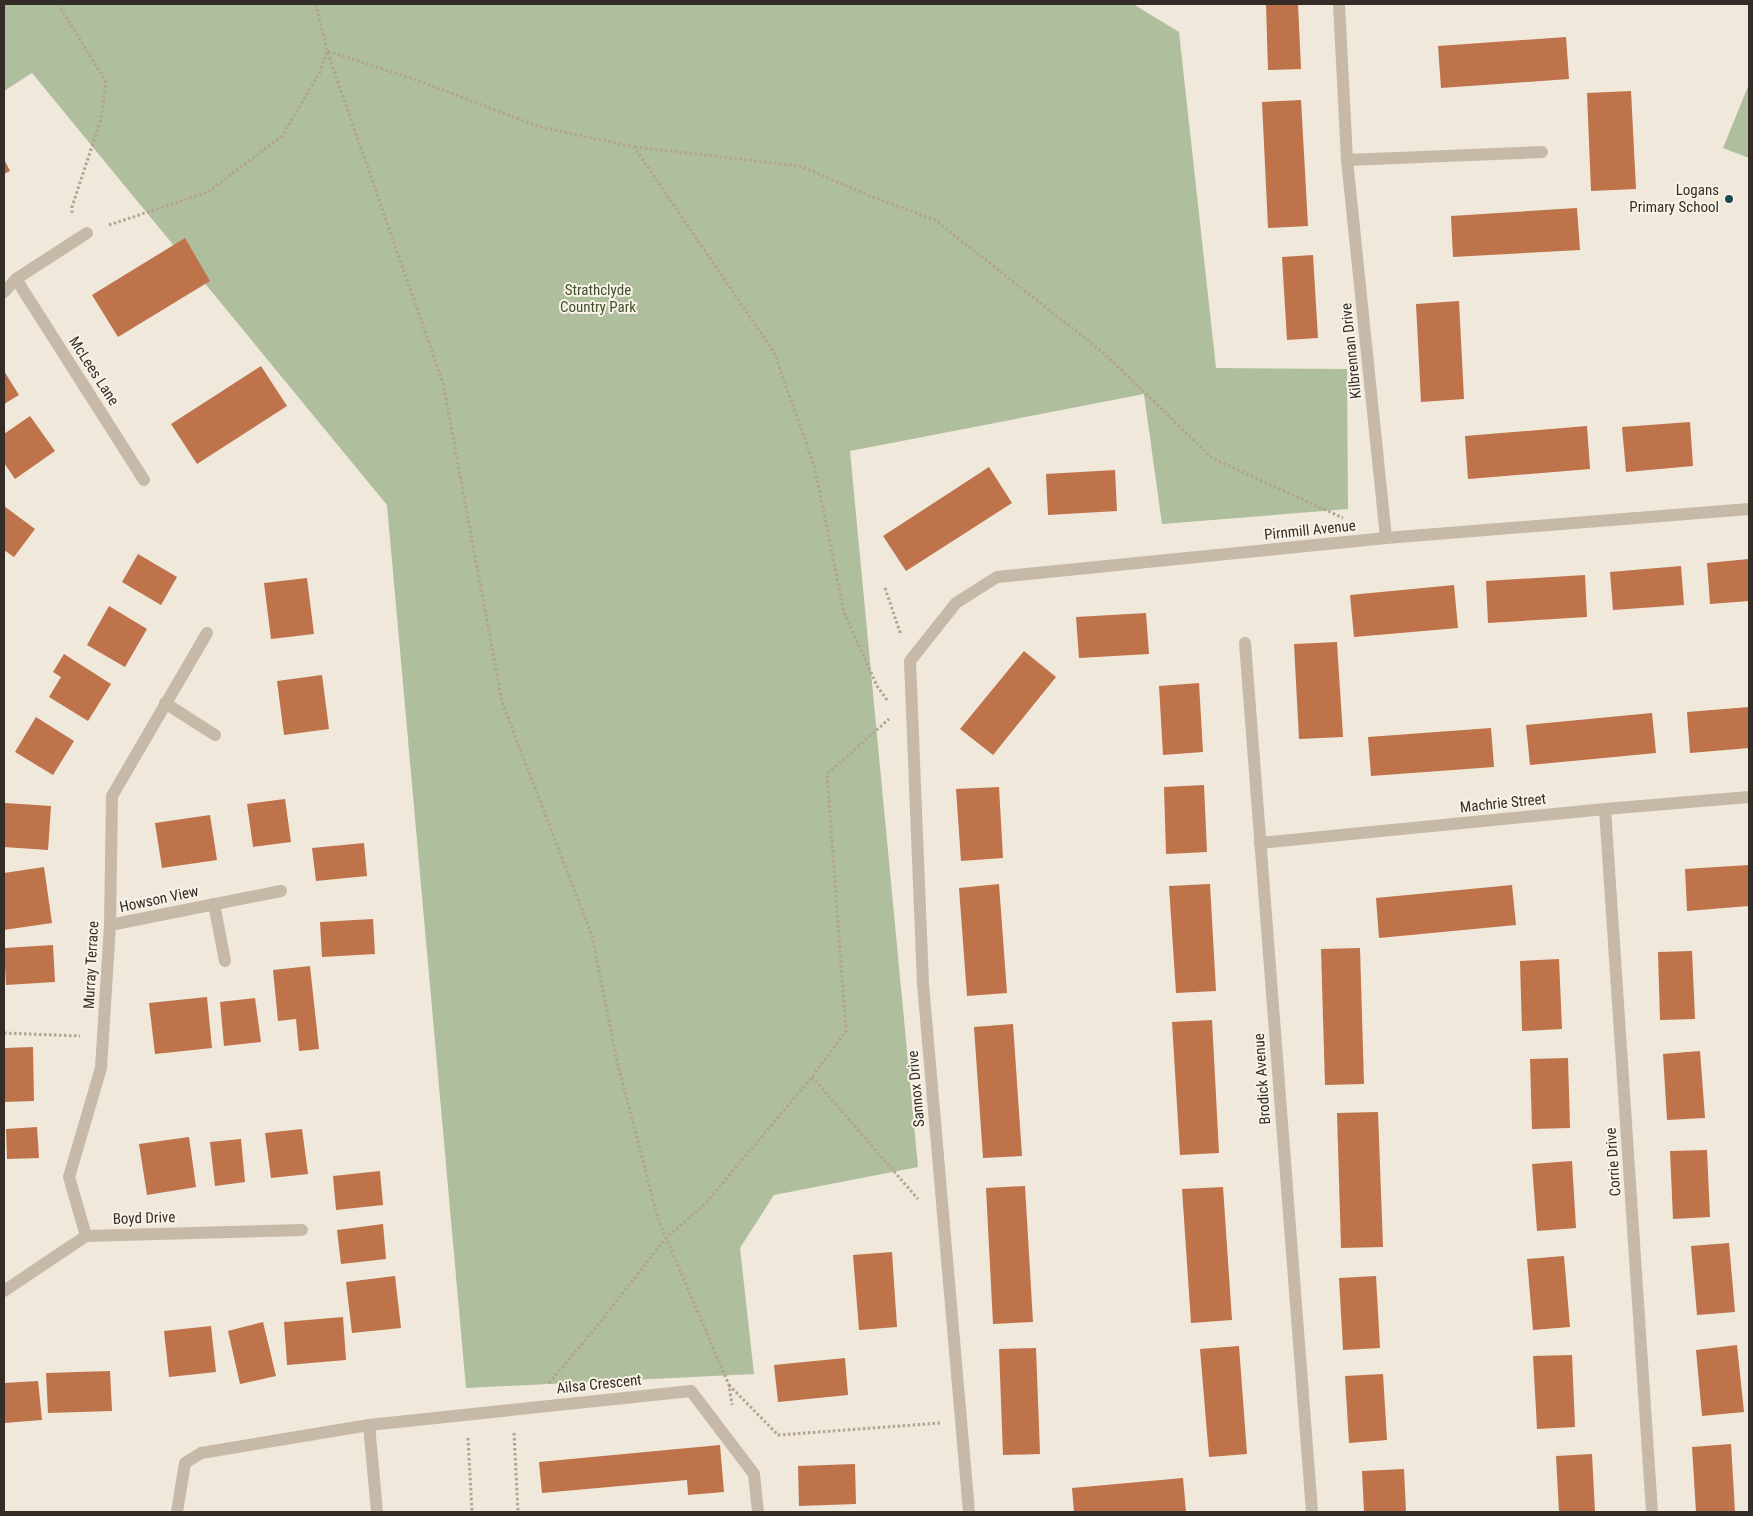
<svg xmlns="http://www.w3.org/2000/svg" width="1753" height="1516" viewBox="0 0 1753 1516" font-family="'Roboto Condensed',sans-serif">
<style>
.green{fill:#afbe9c}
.building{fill:#be734a}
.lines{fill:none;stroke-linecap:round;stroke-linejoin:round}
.path{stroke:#b3a392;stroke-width:3;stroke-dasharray:2.5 2.5;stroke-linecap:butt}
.minor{stroke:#c7b9a7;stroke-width:12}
.poi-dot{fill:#204a53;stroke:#f8f2e7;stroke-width:2}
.labels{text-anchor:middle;stroke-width:4;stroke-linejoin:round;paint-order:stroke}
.poi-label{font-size:15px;fill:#342d27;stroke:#f8f2e7;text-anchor:end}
.park-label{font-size:15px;fill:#40512d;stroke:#f8f2e7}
.street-label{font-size:15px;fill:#342d27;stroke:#f8f2e7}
</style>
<rect width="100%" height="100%" fill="#f0e8db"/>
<!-- green -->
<g class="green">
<polygon points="4,4 1133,4 1179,32 1216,368 1347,369 1348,509 1162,524 1144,394 850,451 918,1167 774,1195 740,1248 754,1374 466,1388 387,505 32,73 4,91"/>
<polygon points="1749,84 1749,158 1723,148"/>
</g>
<!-- building -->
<g class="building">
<polygon points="1266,4 1298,4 1301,69 1268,70"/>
<polygon points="1566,37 1569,79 1441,88 1438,46"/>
<polygon points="1631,91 1636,189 1591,191 1587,93"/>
<polygon points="1301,100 1308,226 1268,228 1262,102"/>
<polygon points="4,159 10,171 4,174"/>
<polygon points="1577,208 1580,250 1453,257 1451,216"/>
<polygon points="185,238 210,281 118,337 92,295"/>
<polygon points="1313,255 1318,338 1287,340 1282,257"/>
<polygon points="1459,301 1464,399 1421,402 1416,304"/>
<polygon points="261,366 287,406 197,464 171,424"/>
<polygon points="4,371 19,395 4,404"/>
<polygon points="30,416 55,451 15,479 4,463 4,434"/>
<polygon points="1690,422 1693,466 1626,472 1622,427"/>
<polygon points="1587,426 1590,469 1468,479 1465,436"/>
<polygon points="989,467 1012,503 906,571 883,536"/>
<polygon points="1115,470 1117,511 1048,515 1046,474"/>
<polygon points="4,506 35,529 14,557 4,550"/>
<polygon points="138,554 177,577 161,605 122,582"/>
<polygon points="1749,559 1749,601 1710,604 1707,563"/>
<polygon points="1681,566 1684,605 1613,610 1610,572"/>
<polygon points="1585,575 1587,617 1488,623 1486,581"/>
<polygon points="307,578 314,634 271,639 264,583"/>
<polygon points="1454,585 1458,628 1354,637 1350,595"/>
<polygon points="109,606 147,629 125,667 87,645"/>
<polygon points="1146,613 1149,654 1079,658 1076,617"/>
<polygon points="1337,642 1343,737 1299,739 1294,644"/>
<polygon points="1024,651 1056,677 993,755 960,729"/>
<polygon points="64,654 111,684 88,721 49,697 61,677 53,672"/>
<polygon points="322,675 329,729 284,735 277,681"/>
<polygon points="1199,683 1203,752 1163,755 1159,686"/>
<polygon points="1749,707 1749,748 1690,753 1687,712"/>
<polygon points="1652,713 1656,753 1530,765 1526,725"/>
<polygon points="36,717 74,741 53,775 15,752"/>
<polygon points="1491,728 1494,767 1371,776 1368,737"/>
<polygon points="1204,785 1207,852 1166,854 1164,787"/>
<polygon points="999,787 1003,858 961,861 956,789"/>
<polygon points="285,799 291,842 253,847 247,804"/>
<polygon points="5,803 51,806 48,850 4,847"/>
<polygon points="210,815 217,860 162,868 155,823"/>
<polygon points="364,843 367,876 316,881 312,848"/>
<polygon points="1749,865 1749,906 1687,911 1685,869"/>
<polygon points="44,867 52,923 4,930 4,873"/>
<polygon points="999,884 1007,993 967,996 959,888"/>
<polygon points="1210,884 1216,991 1176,993 1169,886"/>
<polygon points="1512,885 1516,925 1379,938 1376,898"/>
<polygon points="373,919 375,954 322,957 320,922"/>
<polygon points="53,945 55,982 6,985 4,948"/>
<polygon points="1360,948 1364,1084 1325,1085 1321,949"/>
<polygon points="1692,951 1695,1019 1660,1020 1658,952"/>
<polygon points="1559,959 1562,1029 1522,1031 1520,961"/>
<polygon points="310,966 319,1049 299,1051 296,1019 278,1021 273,970"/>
<polygon points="207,997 212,1048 155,1054 149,1003"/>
<polygon points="255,998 261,1042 224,1046 220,1002"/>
<polygon points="1212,1020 1219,1153 1180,1155 1172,1022"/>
<polygon points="1013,1024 1022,1156 983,1158 974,1027"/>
<polygon points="33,1047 34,1101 4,1102 4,1048"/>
<polygon points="1700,1051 1705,1118 1667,1120 1663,1054"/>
<polygon points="1568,1058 1570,1128 1532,1129 1530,1059"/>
<polygon points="1378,1112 1383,1247 1341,1248 1337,1113"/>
<polygon points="37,1127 39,1158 7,1159 6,1129"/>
<polygon points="302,1129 308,1174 271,1178 265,1133"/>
<polygon points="189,1137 196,1187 147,1195 139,1144"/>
<polygon points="241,1139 245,1182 215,1186 210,1142"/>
<polygon points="1707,1150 1710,1217 1673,1219 1670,1151"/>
<polygon points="1572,1161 1576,1228 1537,1231 1532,1164"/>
<polygon points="380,1171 383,1205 336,1210 333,1176"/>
<polygon points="1025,1186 1033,1322 993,1324 986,1188"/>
<polygon points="1223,1187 1232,1320 1191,1323 1182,1189"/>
<polygon points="383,1224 386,1259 341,1264 337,1230"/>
<polygon points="1729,1243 1735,1312 1697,1315 1691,1246"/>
<polygon points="892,1252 897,1327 859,1330 853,1255"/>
<polygon points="1564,1256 1570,1327 1533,1330 1527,1259"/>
<polygon points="395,1276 401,1328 352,1333 346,1282"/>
<polygon points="1376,1276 1380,1348 1343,1350 1339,1278"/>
<polygon points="343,1317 346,1360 287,1365 284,1322"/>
<polygon points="263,1322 276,1376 240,1384 228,1331"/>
<polygon points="211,1326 216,1372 169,1377 164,1331"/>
<polygon points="1737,1345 1744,1412 1702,1416 1696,1350"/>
<polygon points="1239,1346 1247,1454 1209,1457 1200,1349"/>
<polygon points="1036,1348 1040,1454 1003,1455 999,1349"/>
<polygon points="1572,1355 1575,1427 1537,1429 1533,1356"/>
<polygon points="845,1358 848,1395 778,1402 774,1365"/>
<polygon points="110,1371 112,1411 48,1413 46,1373"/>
<polygon points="1383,1374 1387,1440 1349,1443 1345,1376"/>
<polygon points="38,1381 42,1420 4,1423 4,1383"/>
<polygon points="1731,1444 1735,1512 1696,1512 1692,1447"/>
<polygon points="720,1445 724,1492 688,1495 687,1480 542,1493 539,1462"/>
<polygon points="1592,1454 1595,1512 1559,1512 1556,1456"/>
<polygon points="855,1464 856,1504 799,1506 798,1466"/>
<polygon points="1404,1469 1406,1512 1364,1512 1362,1471"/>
<polygon points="1183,1478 1186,1512 1074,1512 1072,1488"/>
</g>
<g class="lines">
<!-- path -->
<g class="path">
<polyline points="58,4 106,82 101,119 72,207 72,214"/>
<polyline points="316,4 327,51 443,383 502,702 592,936 617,1061 658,1219 729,1385 732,1405"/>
<polyline points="635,147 800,166 870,196 935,220 1105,354 1212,458 1343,518"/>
<polyline points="109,225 208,192 282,136 320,72 327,51 411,78 540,127 634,147 774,352 814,465 844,612 877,686 887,700"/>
<polyline points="885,588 901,635"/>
<polyline points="4,1033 80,1036"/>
<polyline points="812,1077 918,1199"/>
<polyline points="549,1383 589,1336 666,1238 705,1204 812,1077 846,1031 827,774 889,719"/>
<polyline points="729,1385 778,1435 940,1423"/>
<polyline points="514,1433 518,1512"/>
<polyline points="468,1438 472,1512"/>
</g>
<!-- minor -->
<g class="minor">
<polyline points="1339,4 1347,160 1386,538"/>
<polyline points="1347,160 1542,152"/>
<polyline points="16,279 144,480"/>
<polyline points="4,292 16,279 87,233"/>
<polyline points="1245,643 1312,1512"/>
<polyline points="165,703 215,735"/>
<polyline points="1605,809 1652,1512"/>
<polyline points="1260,843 1605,809 1749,797"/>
<polyline points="214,904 225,961"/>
<polyline points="110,925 281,891"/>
<polyline points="86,1236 69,1177 101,1068 110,925 112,796 207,633"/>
<polyline points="4,1291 86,1236 302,1230"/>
<polyline points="369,1425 377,1512"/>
<polyline points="177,1512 185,1463 201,1453 369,1425 691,1391 754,1474 758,1512"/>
<polyline points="969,1512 923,984 910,661 956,603 997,577 1386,538 1749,509"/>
</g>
</g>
<!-- markers -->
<circle class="poi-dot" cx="1729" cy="199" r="5"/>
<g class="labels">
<!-- poi labels -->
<g class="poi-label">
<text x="1719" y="195">Logans<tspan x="1719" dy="17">Primary School</tspan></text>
</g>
<!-- park labels -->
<g class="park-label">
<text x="598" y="295">Strathclyde<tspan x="598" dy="17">Country Park</tspan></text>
</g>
<!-- street labels -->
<g class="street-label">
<text transform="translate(1351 351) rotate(-96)" y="5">Kilbrennan Drive</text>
<text transform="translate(94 371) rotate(57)" y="5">McLees Lane</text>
<text transform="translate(1310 530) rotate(-6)" y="5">Pirnmill Avenue</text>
<text transform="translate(1503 803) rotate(-6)" y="5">Machrie Street</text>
<text transform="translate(159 899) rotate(-12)" y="5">Howson View</text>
<text transform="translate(91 965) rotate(-87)" y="5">Murray Terrace</text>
<text transform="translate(1262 1079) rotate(-94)" y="5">Brodick Avenue</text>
<text transform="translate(916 1089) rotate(-95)" y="5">Sannox Drive</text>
<text transform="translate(1613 1162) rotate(-94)" y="5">Corrie Drive</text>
<text transform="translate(144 1218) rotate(-2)" y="5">Boyd Drive</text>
<text transform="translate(599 1384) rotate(-6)" y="5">Ailsa Crescent</text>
</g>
</g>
<!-- border -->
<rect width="1753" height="1516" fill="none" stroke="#342d27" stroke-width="10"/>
</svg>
